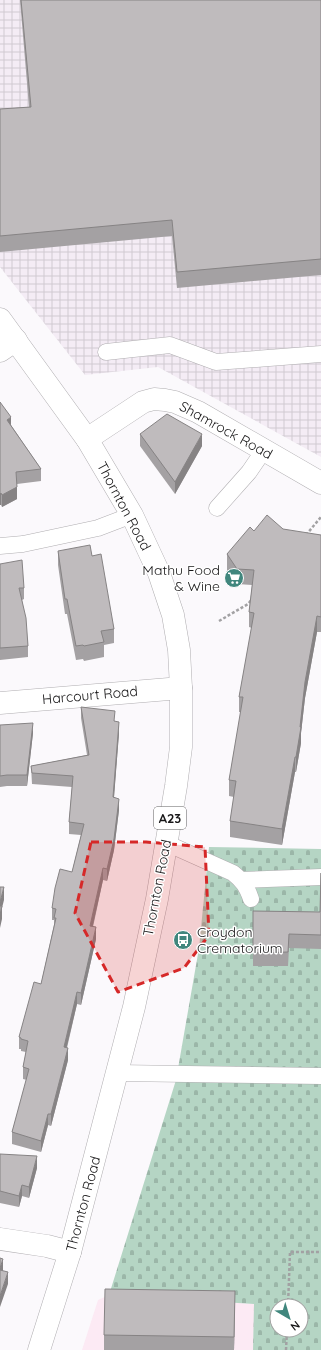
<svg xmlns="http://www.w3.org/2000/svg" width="321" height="1350" viewBox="0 0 321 1350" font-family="Quicksand,sans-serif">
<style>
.commercial{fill:#fceaf4}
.industrial{fill:url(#industrial-grid)}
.cemetery{fill:url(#cemetery-stones);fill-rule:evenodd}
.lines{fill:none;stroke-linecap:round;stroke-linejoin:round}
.lane-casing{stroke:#b0aeb1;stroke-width:17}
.street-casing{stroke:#b0aeb1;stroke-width:23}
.highway-casing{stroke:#b0aeb1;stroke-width:23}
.path{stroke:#a2a1a3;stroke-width:2.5;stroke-dasharray:3 2;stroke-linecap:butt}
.lane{stroke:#fff;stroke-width:16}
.street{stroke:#fff;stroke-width:22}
.highway{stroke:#fff;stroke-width:22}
.wall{fill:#a4a1a3}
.shaded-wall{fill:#868384}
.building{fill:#bfbbbd;stroke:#868384}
.marked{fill:#d62828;fill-opacity:0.2;stroke:#d62828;stroke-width:3;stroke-dasharray:8 5;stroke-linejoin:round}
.labels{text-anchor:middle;stroke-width:3;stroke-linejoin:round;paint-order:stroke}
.shield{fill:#fff;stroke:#5d5c5d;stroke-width:1}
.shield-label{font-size:13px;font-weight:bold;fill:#171617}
.street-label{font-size:14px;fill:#171617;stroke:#fff}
.poi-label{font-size:14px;fill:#171617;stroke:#fff;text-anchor:end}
</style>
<defs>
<pattern id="industrial-grid" width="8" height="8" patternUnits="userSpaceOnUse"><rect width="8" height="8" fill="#f4ecf5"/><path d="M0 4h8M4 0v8" fill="none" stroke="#d0cad1"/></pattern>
<pattern id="cemetery-stones" width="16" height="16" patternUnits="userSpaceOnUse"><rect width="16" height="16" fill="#b5d5c4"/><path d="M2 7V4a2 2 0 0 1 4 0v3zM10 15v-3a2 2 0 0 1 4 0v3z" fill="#9bb6a8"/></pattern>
</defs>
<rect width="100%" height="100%" fill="#fbf9fc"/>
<!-- commercial -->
<polygon class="commercial" points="109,1295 255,1304 253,1350 82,1350 98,1300"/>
<!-- industrial -->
<polygon class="industrial" points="0,0 321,0 321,457 158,367 85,375 0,267"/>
<!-- cemetery -->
<path class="cemetery" d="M 209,847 L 321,849 L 321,1350 L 253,1350 L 254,1304 L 109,1295 L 176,1080 L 199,948 ZM 277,1306 L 301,1306 L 301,1330 L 277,1330 Z"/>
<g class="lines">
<!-- lane casing -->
<g class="lane-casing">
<g id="lane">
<polyline points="106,352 170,345 216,362 321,354"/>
<polyline points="217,508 249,472 264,450"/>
<polyline points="0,546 23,544 98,528 132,515"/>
<path d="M 166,843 L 233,873 C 243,881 247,887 251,899"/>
<polyline points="242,880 321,877"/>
<polyline points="117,1073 321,1076"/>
</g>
</g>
<!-- street casing -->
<g class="street-casing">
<g id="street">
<polyline points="0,351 16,340"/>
<polyline points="87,439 143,402 154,399 165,400 175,402 198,412 321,483"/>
<polyline points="0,703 181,688"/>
<polyline points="0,1239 47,1246 70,1252"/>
</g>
</g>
<!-- highway casing -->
<g class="highway-casing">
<polyline id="highway" points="0,319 87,439 132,515 159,573 173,615 179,650 181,688 181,747 176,786 157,899 134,1007 70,1252 39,1350"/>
</g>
<!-- path -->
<g class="path">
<polyline points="306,535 321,517"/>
<polyline points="219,621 248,604 252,599"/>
<polyline points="288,1306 290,1252 321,1252"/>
<polyline points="286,1350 287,1330"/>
</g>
<!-- lane -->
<use href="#lane" class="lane"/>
<!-- street -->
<use href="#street" class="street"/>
<!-- highway -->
<use href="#highway" class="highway"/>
</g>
<!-- wall -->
<g class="wall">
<polygon points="20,0 321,0 321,275 177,288 172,236 0,252 0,109 29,107"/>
<polygon points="0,402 11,425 41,469 41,481 17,484 17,499 2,507 1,505"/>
<polygon points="140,434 202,446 175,494 140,446"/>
<polygon points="254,531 321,535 321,632 317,632 305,698 301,733 301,743 296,772 295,772 282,845 230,837 230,821 234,797 229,796 229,780 241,712 239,712 239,697 252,628 249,627 249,612 252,585 237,584 227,570 227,554"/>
<polygon points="58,551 92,556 114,629 114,643 104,645 104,657 84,661 83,659 76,660 67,614 65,614 58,565"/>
<polygon points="0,564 24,588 24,599 22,600 28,646 28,657 0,660"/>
<polygon points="81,707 115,721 119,733 114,798 119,810 114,850 107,881 103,880 93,927 96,939 81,1005 77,1004 67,1048 68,1060 51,1126 48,1125 41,1152 12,1144 12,1132 27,1080 23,1079 23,1067 26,1052 21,1051 21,1049 19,1049 19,1037 41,984 54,925 54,920 52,920 52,908 72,872 81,835 69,834 69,822 72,787 32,784 31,766 87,755 81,718"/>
<polygon points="0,725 33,733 27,786 7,786 0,787"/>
<polygon points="321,873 321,949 289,948 288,966 253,966 253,911 320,912"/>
<polygon points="0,1154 37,1168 29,1198 22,1196 19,1207 0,1203"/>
<polygon points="235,1306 234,1350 104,1350 104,1335"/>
</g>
<!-- shaded-wall -->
<g class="shaded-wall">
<polygon points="11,417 11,429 7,420"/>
<polygon points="202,434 202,446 175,494 175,482"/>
<polygon points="17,487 17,499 2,507 2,495"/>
<polygon points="1,493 1,505 0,505 0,494"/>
<polygon points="317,616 317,632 305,698 301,733 301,743 296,772 296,757 305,682"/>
<polygon points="119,722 119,733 113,809 113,797"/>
<polygon points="33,723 33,733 27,786 27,775"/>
<polygon points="295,757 295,772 282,845 282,829"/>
<polygon points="119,799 119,810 114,850 107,881 107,869"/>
<polygon points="103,868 103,880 90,938 90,926"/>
<polygon points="4,887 4,900 2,908 2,919 0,928 0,902"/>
<polygon points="96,927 96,939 81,1005 81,993"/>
<polygon points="77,992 77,1004 64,1058 64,1047"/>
<polygon points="68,1048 68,1060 51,1126 51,1114"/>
<polygon points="48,1114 48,1125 41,1152 41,1141"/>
<polygon points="37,1156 37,1168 29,1198 29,1187"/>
<polygon points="22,1185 22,1196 19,1207 19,1196"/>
<polygon points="3,1259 3,1271 0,1280 0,1268"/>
<polygon points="8,1272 8,1284 0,1307 0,1296"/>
<polygon points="235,1291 235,1306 234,1350 234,1337"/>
</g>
<!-- building -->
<g class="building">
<polygon points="21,0 321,0 321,259 177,272 172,220 0,236 0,109 31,107"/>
<polygon points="0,402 11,417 7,420 41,469 16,472 17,487 2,495 1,493 0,494"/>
<polygon points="167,414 202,434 175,482 140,434"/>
<polygon points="267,515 283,529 321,535 321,617 317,616 305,682 300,727 301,727 296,757 295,757 282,829 230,821 236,781 229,780 243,697 239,697 254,613 249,612 254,570 237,569 227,554 250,527 254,531"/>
<polygon points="90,545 92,556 101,554 114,629 101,631 104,642 84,646 83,645 76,646 67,599 65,599 58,551"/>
<polygon points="22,560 24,588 19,588 26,618 28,646 0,648 0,564"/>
<polygon points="81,707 115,711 114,721 119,722 113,797 119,799 114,839 107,869 103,868 90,926 96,927 81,993 77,992 64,1047 68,1048 51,1114 48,1114 41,1141 12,1132 29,1069 23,1067 28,1041 21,1039 21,1038 19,1037 34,982 41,984 56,918 54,918 56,909 52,908 55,888 60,869 72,872 84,824 69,822 73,776 32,773 31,766 89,755"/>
<polygon points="33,723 27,775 7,775 0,776 0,725"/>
<polygon points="321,873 321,935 289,934 288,952 253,953 253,911 320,912"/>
<polygon points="0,887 4,887 0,902"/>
<polygon points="0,906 2,906 0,915"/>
<polygon points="0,1154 37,1156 29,1187 22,1185 19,1196 0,1191"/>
<polygon points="0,1258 3,1259 0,1268"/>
<polygon points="0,1270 8,1272 0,1296"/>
<polygon points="105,1289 235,1291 234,1337 104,1335"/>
</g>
<!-- marked area -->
<path class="marked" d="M 91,842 L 146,842 L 205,847 L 209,935 L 184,968 L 118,992 L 75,913 Z"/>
<!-- icons -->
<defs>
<g id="supermarket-disc" transform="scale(1)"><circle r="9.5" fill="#40867d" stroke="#fff"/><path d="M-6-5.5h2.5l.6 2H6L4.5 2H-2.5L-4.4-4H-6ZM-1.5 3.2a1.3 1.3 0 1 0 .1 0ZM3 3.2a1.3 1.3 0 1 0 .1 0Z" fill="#fff"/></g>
<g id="bus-disc" transform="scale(1)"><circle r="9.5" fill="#40867d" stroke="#fff"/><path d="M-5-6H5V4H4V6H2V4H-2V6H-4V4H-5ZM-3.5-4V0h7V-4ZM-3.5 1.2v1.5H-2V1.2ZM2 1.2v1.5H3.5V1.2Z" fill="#fff"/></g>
</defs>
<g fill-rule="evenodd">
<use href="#supermarket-disc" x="234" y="578"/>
<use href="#bus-disc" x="183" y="940"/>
</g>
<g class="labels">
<!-- shield labels -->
<rect class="shield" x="154" y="807" width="32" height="22" rx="3"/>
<g class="shield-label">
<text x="170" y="823">A23</text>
</g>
<!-- street labels -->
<g class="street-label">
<text transform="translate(226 430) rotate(29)" y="5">Shamrock Road</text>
<text transform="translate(124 506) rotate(62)" y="5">Thornton Road</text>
<text transform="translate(90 695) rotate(-5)" y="5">Harcourt Road</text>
<text transform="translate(157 888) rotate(-79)" y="5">Thornton Road</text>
<text transform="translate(83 1204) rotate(-75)" y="5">Thornton Road</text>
</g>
<!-- poi labels -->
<g class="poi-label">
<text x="220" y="575">Mathu Food<tspan x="220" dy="16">&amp; Wine</tspan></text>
<text x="197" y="937" text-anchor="start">Croydon<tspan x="197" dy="16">Crematorium</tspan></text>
</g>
</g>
<!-- north arrow -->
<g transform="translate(289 1318) rotate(142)"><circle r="19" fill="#ffffff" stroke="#a2a2a2"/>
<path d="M0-3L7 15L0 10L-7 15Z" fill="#40867d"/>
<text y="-6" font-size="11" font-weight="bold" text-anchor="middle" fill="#171617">N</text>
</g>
</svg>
